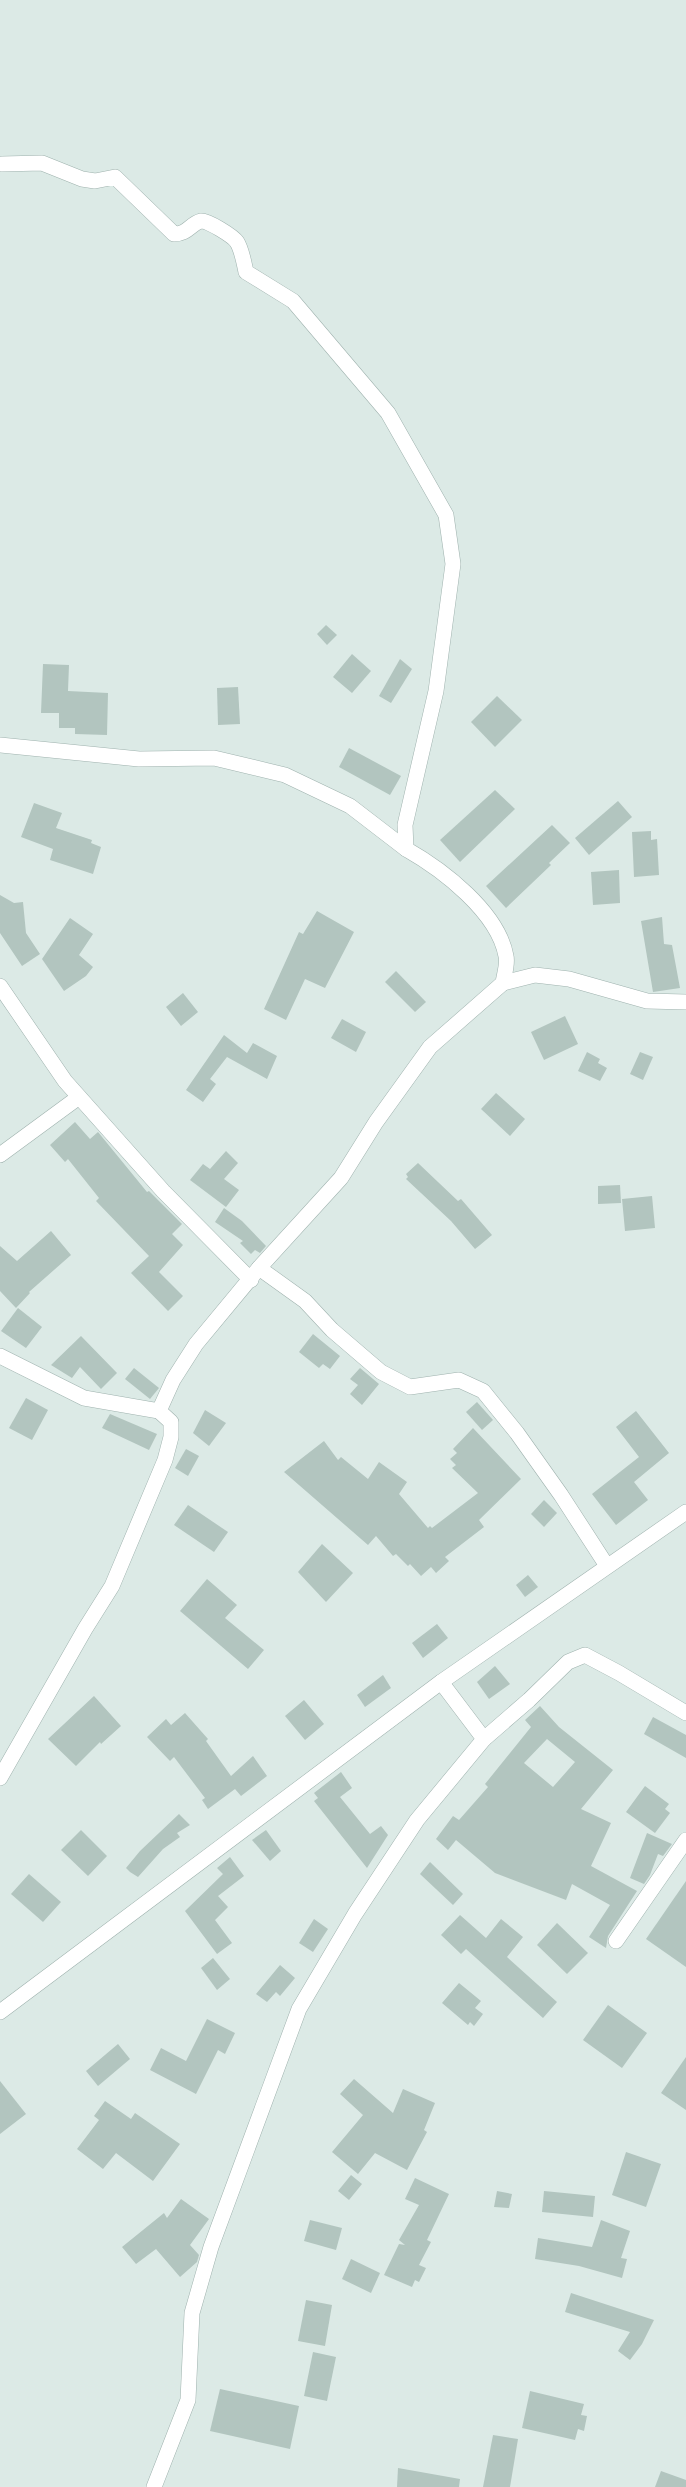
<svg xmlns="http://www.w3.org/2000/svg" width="686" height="2487" viewBox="0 0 686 2487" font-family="Quicksand,sans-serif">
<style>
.building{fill:#b2c5bf;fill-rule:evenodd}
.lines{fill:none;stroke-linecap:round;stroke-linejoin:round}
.minor-casing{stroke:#9fb2ae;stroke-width:16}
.minor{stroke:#fff;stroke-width:15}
</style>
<rect width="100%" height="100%" fill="#dceae6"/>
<!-- building -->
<g class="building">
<polygon points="326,625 337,635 327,645 317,634"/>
<polygon points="352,654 371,671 352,693 333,677"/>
<polygon points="400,659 412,669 391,703 379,696"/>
<polygon points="43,664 69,665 68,691 108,693 107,735 75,734 75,728 59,728 59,713 41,713"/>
<polygon points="238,687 240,724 218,725 217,688"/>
<polygon points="497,696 522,720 495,747 471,722"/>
<polygon points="349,748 401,776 390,795 339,767"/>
<polygon points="495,790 515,809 460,862 440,840"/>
<polygon points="618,801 632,817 589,855 575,838"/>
<polygon points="34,803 62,813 56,828 92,840 91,843 101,847 93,874 50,860 53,849 21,837"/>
<polygon points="552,825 570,843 549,863 551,865 506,908 486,886"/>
<polygon points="651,831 651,840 657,839 659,875 634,877 632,832"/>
<polygon points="619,870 620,903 593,905 591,872"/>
<polygon points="0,895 14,903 23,902 26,933 40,954 22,966 0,933"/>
<polygon points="317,911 354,932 325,988 305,979 286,1020 264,1009 299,932 303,934"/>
<polygon points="662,917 664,944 672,945 680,988 653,992 641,921"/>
<polygon points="70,918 93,934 79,955 93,967 86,976 64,991 42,959"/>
<polygon points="396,971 426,1002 415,1012 385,982"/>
<polygon points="183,993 198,1012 181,1026 166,1007"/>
<polygon points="565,1016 578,1044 544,1060 531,1032"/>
<polygon points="342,1019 366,1032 356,1052 331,1038"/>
<polygon points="224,1035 247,1053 253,1043 277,1056 267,1079 227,1057 210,1079 216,1084 203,1102 186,1090"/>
<polygon points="587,1052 600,1059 598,1063 607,1068 600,1081 578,1071"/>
<polygon points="640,1052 653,1057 643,1080 630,1074"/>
<polygon points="496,1093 525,1119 510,1136 481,1109"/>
<polygon points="75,1122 90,1139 98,1132 147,1192 149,1191 182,1224 172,1234 183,1245 159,1272 183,1296 168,1311 131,1273 149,1256 96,1201 99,1198 68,1159 65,1162 50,1145"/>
<polygon points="226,1151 238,1163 224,1179 239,1190 226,1207 190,1180 203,1164 210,1169"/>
<polygon points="418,1163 458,1201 461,1199 492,1235 480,1245 475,1249 451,1221 406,1179 408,1177 406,1174"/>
<polygon points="620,1185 621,1203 598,1204 598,1186"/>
<polygon points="652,1196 655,1228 625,1231 622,1199"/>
<polygon points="224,1208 242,1221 266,1246 260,1253 255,1250 251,1254 240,1243 243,1241 215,1222"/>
<polygon points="51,1231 71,1255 29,1292 30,1293 16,1308 0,1291 0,1246 17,1261"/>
<polygon points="18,1308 42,1327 26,1348 1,1331"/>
<polygon points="313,1334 340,1356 330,1369 323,1364 319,1368 299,1352"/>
<polygon points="81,1336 117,1373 101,1389 80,1367 72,1378 51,1365"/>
<polygon points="134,1368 159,1388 150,1399 125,1379"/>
<polygon points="360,1368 379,1384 362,1405 350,1394 358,1385 350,1379"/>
<polygon points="26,1398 48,1410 32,1440 9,1428"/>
<polygon points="477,1402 493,1420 482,1430 466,1412"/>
<polygon points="205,1410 226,1423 209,1446 193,1433"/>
<polygon points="636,1411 669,1453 634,1482 648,1500 616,1525 592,1494 639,1457 616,1427"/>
<polygon points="110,1414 157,1434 149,1450 102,1428"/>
<polygon points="473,1428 521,1479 479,1520 484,1527 445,1557 449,1561 436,1573 431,1567 421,1576 410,1564 408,1566 396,1554 393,1556 376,1536 368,1545 284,1472 324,1441 338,1460 341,1457 368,1479 379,1462 407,1482 399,1494 428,1528 430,1526 432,1528 478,1493 452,1468 456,1465 450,1459 457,1453 453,1449"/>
<polygon points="186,1449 199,1456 188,1476 175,1468"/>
<polygon points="544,1500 557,1513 544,1527 531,1514"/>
<polygon points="188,1505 228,1532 214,1552 174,1525"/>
<polygon points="322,1544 353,1573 326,1602 298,1572"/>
<polygon points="528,1575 538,1587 525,1597 516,1585"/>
<polygon points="207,1579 237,1605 225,1618 264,1650 248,1669 180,1611"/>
<polygon points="437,1624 448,1638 423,1658 412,1643"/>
<polygon points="495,1666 510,1684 489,1699 477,1682"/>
<polygon points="383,1675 391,1688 365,1707 357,1695"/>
<polygon points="94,1696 121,1726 101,1744 100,1742 76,1766 48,1739"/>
<polygon points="304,1700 324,1724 305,1740 285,1716"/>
<path d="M 540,1706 L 559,1727 L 613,1770 L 581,1809 L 611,1823 L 591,1866 L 637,1891 L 608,1936 L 606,1948 L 589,1937 L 610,1905 L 572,1884 L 566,1900 L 495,1873 L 456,1840 L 448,1850 L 436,1839 L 453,1816 L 459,1820 L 488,1787 L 485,1784 L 531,1727 L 525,1720 ZM 547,1739 L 575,1762 L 553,1787 L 524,1763 Z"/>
<polygon points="185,1713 208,1739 206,1741 231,1776 253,1756 267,1776 241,1796 235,1789 208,1809 202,1800 205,1798 174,1757 170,1761 147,1737 166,1719 171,1725"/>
<polygon points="653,1717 686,1735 686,1758 644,1734"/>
<polygon points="341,1772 352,1788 340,1797 370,1834 381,1826 388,1835 367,1868 314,1801 318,1798 314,1793"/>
<polygon points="645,1786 669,1804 665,1809 670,1813 655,1833 626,1812"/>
<polygon points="179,1814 190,1825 177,1833 180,1837 163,1849 138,1877 130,1872 126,1868 140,1851"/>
<polygon points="81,1830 107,1856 88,1876 61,1850"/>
<polygon points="266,1830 281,1851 270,1861 252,1840"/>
<polygon points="647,1833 672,1844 663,1856 658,1854 650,1875 644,1884 630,1878"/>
<polygon points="230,1857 244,1876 218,1896 228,1907 215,1920 232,1943 217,1954 185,1911 223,1874 217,1868"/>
<polygon points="430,1862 463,1894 453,1905 420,1874"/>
<polygon points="29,1874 61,1902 43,1922 11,1894"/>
<polygon points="686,1881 686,1967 646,1939"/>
<polygon points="460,1915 486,1938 501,1919 523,1937 507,1957 557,2002 543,2018 466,1949 461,1954 441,1935"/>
<polygon points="314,1919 328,1929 313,1952 299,1943"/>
<polygon points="557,1923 588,1953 567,1974 537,1945"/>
<polygon points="213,1958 230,1979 217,1990 201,1968"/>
<polygon points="280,1965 295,1978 280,1996 276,1992 267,2002 256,1994"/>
<polygon points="459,1983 481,2001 475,2008 483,2014 474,2026 470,2022 468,2025 442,2003"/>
<polygon points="608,2005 647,2033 622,2068 583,2040"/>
<polygon points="207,2019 235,2033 225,2054 218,2050 196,2094 150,2070 161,2048 186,2061"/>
<polygon points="118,2044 130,2059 98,2086 86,2071"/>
<polygon points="686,2057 686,2110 661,2093"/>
<polygon points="354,2079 393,2113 403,2089 435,2103 424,2130 427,2132 407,2170 375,2153 358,2174 332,2152 363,2115 340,2094"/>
<polygon points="0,2081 26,2114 0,2134"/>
<polygon points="105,2101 131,2119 135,2113 180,2144 153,2181 116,2153 103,2169 77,2149 99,2120 94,2116"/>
<polygon points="626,2152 661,2164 646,2207 612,2195"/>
<polygon points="351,2175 362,2184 349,2200 338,2191"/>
<polygon points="415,2178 449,2194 427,2240 431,2242 419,2265 426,2268 419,2282 415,2280 412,2287 384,2275 399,2244 405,2245 399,2240 419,2205 405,2199"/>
<polygon points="497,2191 512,2194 509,2208 494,2207"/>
<polygon points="544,2191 595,2196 593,2217 542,2212"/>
<polygon points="181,2199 209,2219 190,2245 199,2255 197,2262 180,2277 156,2249 136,2264 122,2247 164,2213 167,2218"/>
<polygon points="310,2220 342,2228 336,2250 304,2241"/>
<polygon points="601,2220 630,2231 621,2258 627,2259 622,2278 579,2266 535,2259 538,2238 592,2247"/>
<polygon points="351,2259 380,2273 371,2293 342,2279"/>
<polygon points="571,2293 654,2320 642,2344 630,2360 618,2351 630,2332 565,2312"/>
<polygon points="306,2300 332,2305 325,2346 298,2341"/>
<polygon points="313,2352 336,2357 327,2401 304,2396"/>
<polygon points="220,2389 299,2406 290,2449 210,2431"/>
<polygon points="530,2391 584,2404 581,2415 587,2416 584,2431 578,2429 575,2440 522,2428"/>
<polygon points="493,2435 518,2439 510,2487 483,2487"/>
<polygon points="398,2468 460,2479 459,2487 397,2487"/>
<polygon points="661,2471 686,2480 686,2487 655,2487"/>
</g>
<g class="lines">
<!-- minor casing -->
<g class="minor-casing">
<g id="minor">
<polyline points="0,745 139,759 214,758 285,775 350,806 406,849"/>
<polyline points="503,983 535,975 569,979 647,1001 686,1002"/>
<polyline points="0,986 65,1081 163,1191 251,1280"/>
<polyline points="0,1155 79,1097"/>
<polyline points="259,1268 305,1301 332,1330 381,1372 410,1387 459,1380 483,1391 517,1433 561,1495 607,1566"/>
<polyline points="0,1356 84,1398 159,1411"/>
<polyline points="484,1739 529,1700 568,1662 585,1655 619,1673 686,1713"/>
<path d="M 0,1778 L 85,1629 L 112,1586 L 165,1460 L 171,1437 L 171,1422 L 159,1411 L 173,1380 L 196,1344 L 259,1268 L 341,1178 L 376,1122 L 430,1047 L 503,983 C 504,975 508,964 506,956 C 498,912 443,870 406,849 L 405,825 L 436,691 L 453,564 L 446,515 L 388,413 L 293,301 L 246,272 C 244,263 242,250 237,242 C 233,236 207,220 201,221 C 190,224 188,234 174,234 L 115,177 L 95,181 L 82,179 L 42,163 L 2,164"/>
<polyline points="616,1941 686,1840"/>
<polyline points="0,2012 441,1682 686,1512"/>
<polyline points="154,2487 188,2400 192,2313 211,2247 299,2009 355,1914 417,1820 484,1739 441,1682"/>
</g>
</g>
<!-- minor -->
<use href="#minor" class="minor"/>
</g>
</svg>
